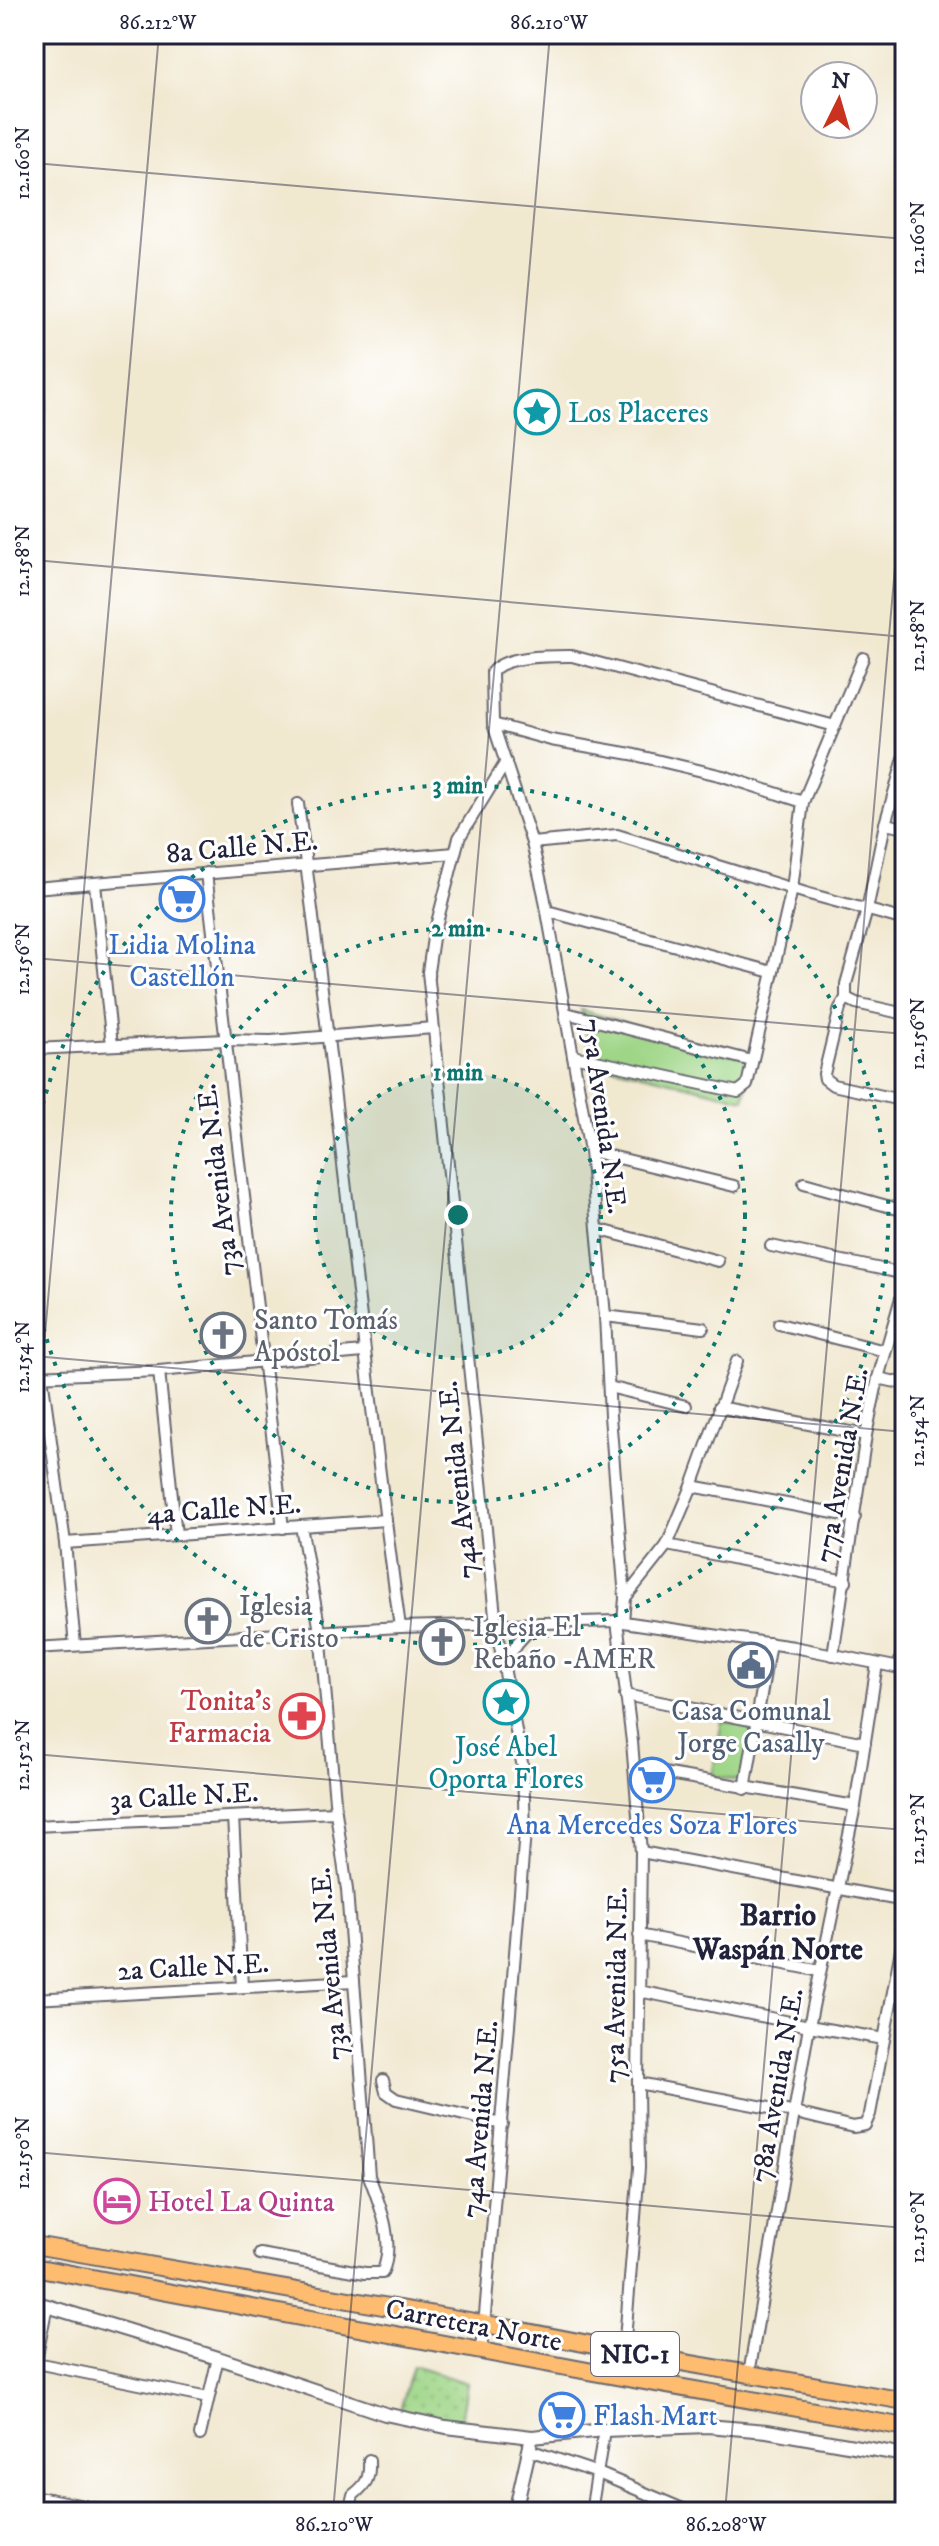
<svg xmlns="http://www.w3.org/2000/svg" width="939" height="2546" viewBox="0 0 939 2546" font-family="'IM FELL DW Pica',serif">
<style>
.grass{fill:url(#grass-dots);stroke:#607c60;stroke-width:2}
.garden{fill:#9ed586;stroke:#607c60;stroke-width:2}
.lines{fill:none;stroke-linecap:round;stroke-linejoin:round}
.minor-casing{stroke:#6a676f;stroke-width:14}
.tertiary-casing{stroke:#6a676f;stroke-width:16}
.trunk-casing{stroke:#6a676f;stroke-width:20}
.minor{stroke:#fff;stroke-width:10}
.tertiary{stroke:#fff;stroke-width:12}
.trunk{stroke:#fdbc70;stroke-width:16}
.ticks{fill:none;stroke:#22223b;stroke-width:2;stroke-opacity:0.45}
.ring{fill:none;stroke:#0f766e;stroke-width:4;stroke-dasharray:4 8}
.labels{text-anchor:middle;stroke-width:6;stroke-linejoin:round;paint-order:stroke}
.shield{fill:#fff;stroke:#646476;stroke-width:2}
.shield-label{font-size:26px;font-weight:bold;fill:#22223b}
.culture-label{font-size:28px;fill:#0d838f;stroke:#fff;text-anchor:start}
.street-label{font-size:28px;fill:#22223b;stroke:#fff}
.shop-label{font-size:28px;fill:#366cbe;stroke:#fff}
.worship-label{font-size:28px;fill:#5b616d;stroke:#fff;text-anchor:start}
.health-label{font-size:28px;fill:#be3a42;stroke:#fff;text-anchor:end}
.service-label{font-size:28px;fill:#4e5e75;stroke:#fff}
.hotel-label{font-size:28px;fill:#b23c85;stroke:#fff;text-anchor:start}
.neighbourhood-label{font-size:30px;font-weight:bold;fill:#22223b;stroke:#fff}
.centre{fill:#0f766e;stroke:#fff;stroke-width:4}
.ring-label{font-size:24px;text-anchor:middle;font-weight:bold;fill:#0f766e;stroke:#fff;stroke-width:6;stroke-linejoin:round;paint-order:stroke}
.neatline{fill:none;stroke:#22223b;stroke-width:3}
.ticks-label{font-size:20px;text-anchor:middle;fill:#22223b}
</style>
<defs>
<pattern id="grass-dots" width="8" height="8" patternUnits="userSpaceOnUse" patternTransform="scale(2)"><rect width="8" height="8" fill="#9ed586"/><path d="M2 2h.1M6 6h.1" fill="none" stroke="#88b775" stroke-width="1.8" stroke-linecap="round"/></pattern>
</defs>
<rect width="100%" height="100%" fill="#fff"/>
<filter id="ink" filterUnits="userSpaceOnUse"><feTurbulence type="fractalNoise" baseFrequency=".0125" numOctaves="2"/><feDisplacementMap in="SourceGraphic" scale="16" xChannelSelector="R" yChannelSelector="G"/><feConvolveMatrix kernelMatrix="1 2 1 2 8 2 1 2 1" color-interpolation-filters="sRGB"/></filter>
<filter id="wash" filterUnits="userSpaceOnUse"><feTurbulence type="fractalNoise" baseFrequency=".006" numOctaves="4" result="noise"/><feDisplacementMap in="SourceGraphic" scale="32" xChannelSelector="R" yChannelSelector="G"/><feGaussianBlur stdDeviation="1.8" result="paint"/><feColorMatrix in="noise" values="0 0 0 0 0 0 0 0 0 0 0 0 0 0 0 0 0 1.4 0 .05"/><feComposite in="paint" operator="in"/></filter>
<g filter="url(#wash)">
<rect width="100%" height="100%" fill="#f1e8d0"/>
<!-- grass -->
<polygon class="grass" points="413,2366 467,2383 460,2429 398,2417"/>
<!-- garden -->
<g class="garden">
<polygon points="34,396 47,398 41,448 34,448"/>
<polygon points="581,1010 753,1059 744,1099 593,1062"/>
<polygon points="722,1721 753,1726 743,1782 712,1776"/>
</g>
</g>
<g filter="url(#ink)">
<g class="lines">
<!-- minor casing -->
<g class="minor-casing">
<g id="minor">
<polyline points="493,724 551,740 631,754 723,776 803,802"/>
<polyline points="905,755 885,824 867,910 846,984 846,998 840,1008 824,1074 825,1079 833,1085 905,1101"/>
<path d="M 298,804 C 336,1078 362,1353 400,1627"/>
<polyline points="885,824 905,828"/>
<polyline points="532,843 617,835 809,894 905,920"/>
<polyline points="206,873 283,1528"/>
<polyline points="95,884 112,1045"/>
<polyline points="34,888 455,853"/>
<polyline points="547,911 772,972"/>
<polyline points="846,998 856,1003 905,1014"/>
<polyline points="566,1013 752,1061"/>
<polyline points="34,1049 225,1040 271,1041 433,1028"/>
<polyline points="573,1056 738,1092 747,1085 792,889 803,802 863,658"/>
<polyline points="590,1151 734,1186"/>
<polyline points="804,1183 905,1211"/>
<polyline points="597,1229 718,1261"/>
<polyline points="771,1246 905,1274"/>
<polyline points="605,1316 703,1328"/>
<polyline points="779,1324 885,1351"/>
<polyline points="159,1371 176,1535"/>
<polyline points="34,1376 159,1371 363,1352"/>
<polyline points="42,1376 65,1543 75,1645"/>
<polyline points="878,1378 905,1384"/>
<polyline points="609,1387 686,1406"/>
<polyline points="719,1407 866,1435"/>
<polyline points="692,1486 855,1517"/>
<polyline points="65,1543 386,1520"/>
<polyline points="667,1545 846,1581"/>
<path d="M 625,1598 L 610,1416 L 605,1316 L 590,1151 L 544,895 L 532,843 L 493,724 L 492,672 C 504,655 552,656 572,656 L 835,726"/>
<polyline points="617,1621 632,1742 641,1852 638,2083 639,2168 624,2352"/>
<polyline points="623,1622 625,1598 667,1545 692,1486 737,1361"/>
<polyline points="34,1648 400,1627 617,1621 794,1647 905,1669"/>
<polyline points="833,1655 866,1435 878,1378 905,1284"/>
<path d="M 505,1665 C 512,1648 521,1636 536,1625"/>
<polyline points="899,1668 905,1635"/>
<polyline points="625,1695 865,1743"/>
<polyline points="634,1768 855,1806"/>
<polyline points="745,1789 770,1643"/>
<polyline points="233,1817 242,1987"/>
<polyline points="34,1826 336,1812"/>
<polyline points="641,1852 905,1901"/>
<polyline points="639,1935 820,1971"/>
<polyline points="639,1991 809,2026 884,2039"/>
<polyline points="34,1999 354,1981"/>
<polyline points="383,2080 386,2092 396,2099 502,2124"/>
<polyline points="638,2083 796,2113 853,2127 865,2125 870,2114 905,1928"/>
<path d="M 260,2254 L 365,2273 L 382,2273 C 396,2243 380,2205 369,2176 L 347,1890 L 336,1812 L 320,1631 L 301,1526"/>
<polyline points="482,2351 525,1832 523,1768 496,1625 428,972 433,938 459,838 506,762"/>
<polyline points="36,2363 208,2398"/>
<polyline points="34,2371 47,2305"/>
<polyline points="749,2374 809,2026 855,1806 877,1664"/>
<polyline points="200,2435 218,2358"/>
<polyline points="529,2450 598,2473 690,2512"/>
<polyline points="34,2496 114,2512"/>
<path d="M 349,2512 L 353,2495 C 367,2484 370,2478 369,2460"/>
<polyline points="591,2512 604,2430"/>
</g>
</g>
<!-- tertiary casing -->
<g class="tertiary-casing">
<g id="tertiary">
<polyline points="34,2302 218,2358 385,2414 446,2427 532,2437 604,2430 707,2426 767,2431 905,2455"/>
<polyline points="515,2512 532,2437"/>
</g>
</g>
<!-- trunk casing -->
<g class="trunk-casing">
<g id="trunk">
<polyline points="34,2245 486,2324 686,2363 905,2401"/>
<polyline points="34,2267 593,2372 905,2427"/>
</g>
</g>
<!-- minor -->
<use href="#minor" class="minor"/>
<!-- tertiary -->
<use href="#tertiary" class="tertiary"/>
<!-- trunk -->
<use href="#trunk" class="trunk"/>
</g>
</g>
<!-- ticks -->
<path class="ticks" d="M 34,163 L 905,239M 34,560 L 905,637M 34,958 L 905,1034M 34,1356 L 905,1432M 34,1460 L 159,34M 34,1754 L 905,1830M 34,2152 L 905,2228M 333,2512 L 550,34M 725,2512 L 905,453"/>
<!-- distance rings -->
<circle cx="458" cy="1215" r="143" fill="#0f766e" fill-opacity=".12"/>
<g class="ring">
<circle cx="458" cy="1215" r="143"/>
<circle cx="458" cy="1215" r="287"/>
<path d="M35 1140A430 430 0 1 1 35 1290"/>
</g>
<!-- icons -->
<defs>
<g id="sight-ring" transform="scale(2.3)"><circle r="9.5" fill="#fff" stroke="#0f9aa8" stroke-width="1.5"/><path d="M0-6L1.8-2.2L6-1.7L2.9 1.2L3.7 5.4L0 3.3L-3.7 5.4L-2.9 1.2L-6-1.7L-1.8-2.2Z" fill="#0f9aa8"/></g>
<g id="supermarket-ring" transform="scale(2.3)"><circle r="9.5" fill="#fff" stroke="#3f7fe0" stroke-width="1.5"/><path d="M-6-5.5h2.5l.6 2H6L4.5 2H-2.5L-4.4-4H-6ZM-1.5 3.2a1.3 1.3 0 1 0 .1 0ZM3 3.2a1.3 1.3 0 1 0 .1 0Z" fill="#3f7fe0"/></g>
<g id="church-ring" transform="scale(2.3)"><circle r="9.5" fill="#fff" stroke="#6b7280" stroke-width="1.5"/><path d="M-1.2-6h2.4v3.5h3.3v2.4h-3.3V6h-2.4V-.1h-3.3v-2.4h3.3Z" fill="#6b7280"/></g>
<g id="civic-ring" transform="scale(2.3)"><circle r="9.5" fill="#fff" stroke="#5c6f8a" stroke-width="1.5"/><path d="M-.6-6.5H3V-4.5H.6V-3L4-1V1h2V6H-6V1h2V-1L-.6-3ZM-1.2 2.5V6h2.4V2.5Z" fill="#5c6f8a"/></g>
<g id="pharmacy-ring" transform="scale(2.3)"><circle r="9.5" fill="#fff" stroke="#e0444e" stroke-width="1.5"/><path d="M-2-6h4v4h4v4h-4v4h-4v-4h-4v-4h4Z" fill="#e0444e"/></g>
<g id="hotel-ring" transform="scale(2.3)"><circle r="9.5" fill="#fff" stroke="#d1479c" stroke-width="1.5"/><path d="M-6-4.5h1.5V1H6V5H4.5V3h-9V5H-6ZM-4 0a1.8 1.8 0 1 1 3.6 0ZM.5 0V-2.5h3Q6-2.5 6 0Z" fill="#d1479c"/></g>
</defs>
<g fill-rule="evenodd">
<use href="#sight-ring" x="537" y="412"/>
<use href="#supermarket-ring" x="182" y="899"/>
<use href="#church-ring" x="223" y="1335"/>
<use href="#church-ring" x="208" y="1621"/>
<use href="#church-ring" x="442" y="1642"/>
<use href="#civic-ring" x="751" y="1665"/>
<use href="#sight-ring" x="506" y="1702"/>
<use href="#pharmacy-ring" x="302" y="1716"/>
<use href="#supermarket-ring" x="652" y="1780"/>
<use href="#hotel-ring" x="117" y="2201"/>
<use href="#supermarket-ring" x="562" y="2415"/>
</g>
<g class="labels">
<!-- shield labels -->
<rect class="shield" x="591" y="2332" width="88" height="44" rx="6"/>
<g class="shield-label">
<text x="635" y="2363">NIC-1</text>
</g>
<!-- culture labels -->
<g class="culture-label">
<text x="568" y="422">Los Placeres</text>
<text x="506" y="1756" text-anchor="middle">José Abel<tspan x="506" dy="32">Oporta Flores</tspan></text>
</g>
<!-- street labels -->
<g class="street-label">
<text transform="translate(242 846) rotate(-5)" y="10">8a Calle N.E.</text>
<text transform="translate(605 1116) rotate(82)" y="10">75a Avenida N.E.</text>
<text transform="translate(217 1180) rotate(-97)" y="10">73a Avenida N.E.</text>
<text transform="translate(841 1465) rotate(-80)" y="10">77a Avenida N.E.</text>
<text transform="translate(457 1480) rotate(-96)" y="10">74a Avenida N.E.</text>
<text transform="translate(224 1508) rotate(-4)" y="10">4a Calle N.E.</text>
<text transform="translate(184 1795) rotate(-3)" y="10">3a Calle N.E.</text>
<text transform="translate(328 1964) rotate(-95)" y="10">73a Avenida N.E.</text>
<text transform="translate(193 1966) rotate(-3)" y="10">2a Calle N.E.</text>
<text transform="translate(615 1985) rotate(-89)" y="10">75a Avenida N.E.</text>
<text transform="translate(776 2085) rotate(-80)" y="10">78a Avenida N.E.</text>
<text transform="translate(479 2119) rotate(-85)" y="10">74a Avenida N.E.</text>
<text transform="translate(474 2324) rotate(11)" y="10">Carretera Norte</text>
</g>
<!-- shop labels -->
<g class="shop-label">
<text x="182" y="954">Lidia Molina<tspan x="182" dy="32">Castellón</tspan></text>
<text x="652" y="1834">Ana Mercedes Soza Flores</text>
<text x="593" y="2425" text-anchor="start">Flash Mart</text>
</g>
<!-- worship labels -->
<g class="worship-label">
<text x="254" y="1329">Santo Tomás<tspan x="254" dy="32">Apóstol</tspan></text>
<text x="239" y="1615">Iglesia<tspan x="239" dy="32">de Cristo</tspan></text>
<text x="473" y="1636">Iglesia El<tspan x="473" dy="32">Rebaño -AMER</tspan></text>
</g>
<!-- health labels -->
<g class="health-label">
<text x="271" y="1710">Tonita's<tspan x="271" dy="32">Farmacia</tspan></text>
</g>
<!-- service labels -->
<g class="service-label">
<text x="751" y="1720">Casa Comunal<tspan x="751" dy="32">Jorge Casally</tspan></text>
</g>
<!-- hotel labels -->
<g class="hotel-label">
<text x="148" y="2211">Hotel La Quinta</text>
</g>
<!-- neighbourhood labels -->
<g class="neighbourhood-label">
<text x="778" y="1925">Barrio<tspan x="778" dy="34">Waspán Norte</tspan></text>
</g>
</g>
<circle cx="458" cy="1215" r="12" class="centre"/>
<g class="ring-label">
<text x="458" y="793">3 min</text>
<text x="458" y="936">2 min</text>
<text x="458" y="1080">1 min</text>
</g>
<!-- margin -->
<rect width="939" height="2546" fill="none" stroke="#fff" stroke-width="88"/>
<!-- north arrow -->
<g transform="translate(839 100) rotate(5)"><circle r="38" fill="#ffffff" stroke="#a7a7b1" stroke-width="2"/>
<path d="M0-6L14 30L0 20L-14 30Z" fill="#c8321e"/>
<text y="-12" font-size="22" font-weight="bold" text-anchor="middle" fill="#22223b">N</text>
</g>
<rect x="44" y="44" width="851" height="2458" class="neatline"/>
<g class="ticks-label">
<text x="158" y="29">86.212°W</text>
<text x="549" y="29">86.210°W</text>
<text transform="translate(22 163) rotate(-90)" y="7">12.160°N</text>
<text transform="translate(917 238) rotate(-90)" y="7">12.160°N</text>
<text transform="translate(22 561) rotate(-90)" y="7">12.158°N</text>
<text transform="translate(917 636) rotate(-90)" y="7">12.158°N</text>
<text transform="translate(22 959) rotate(-90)" y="7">12.156°N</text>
<text transform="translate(917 1034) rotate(-90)" y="7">12.156°N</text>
<text transform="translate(22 1357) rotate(-90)" y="7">12.154°N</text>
<text transform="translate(917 1431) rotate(-90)" y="7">12.154°N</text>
<text transform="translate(22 1755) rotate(-90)" y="7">12.152°N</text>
<text transform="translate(917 1829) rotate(-90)" y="7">12.152°N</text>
<text transform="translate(22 2153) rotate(-90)" y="7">12.150°N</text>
<text transform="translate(917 2227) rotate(-90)" y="7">12.150°N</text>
<text x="334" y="2531">86.210°W</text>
<text x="726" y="2531">86.208°W</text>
</g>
</svg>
